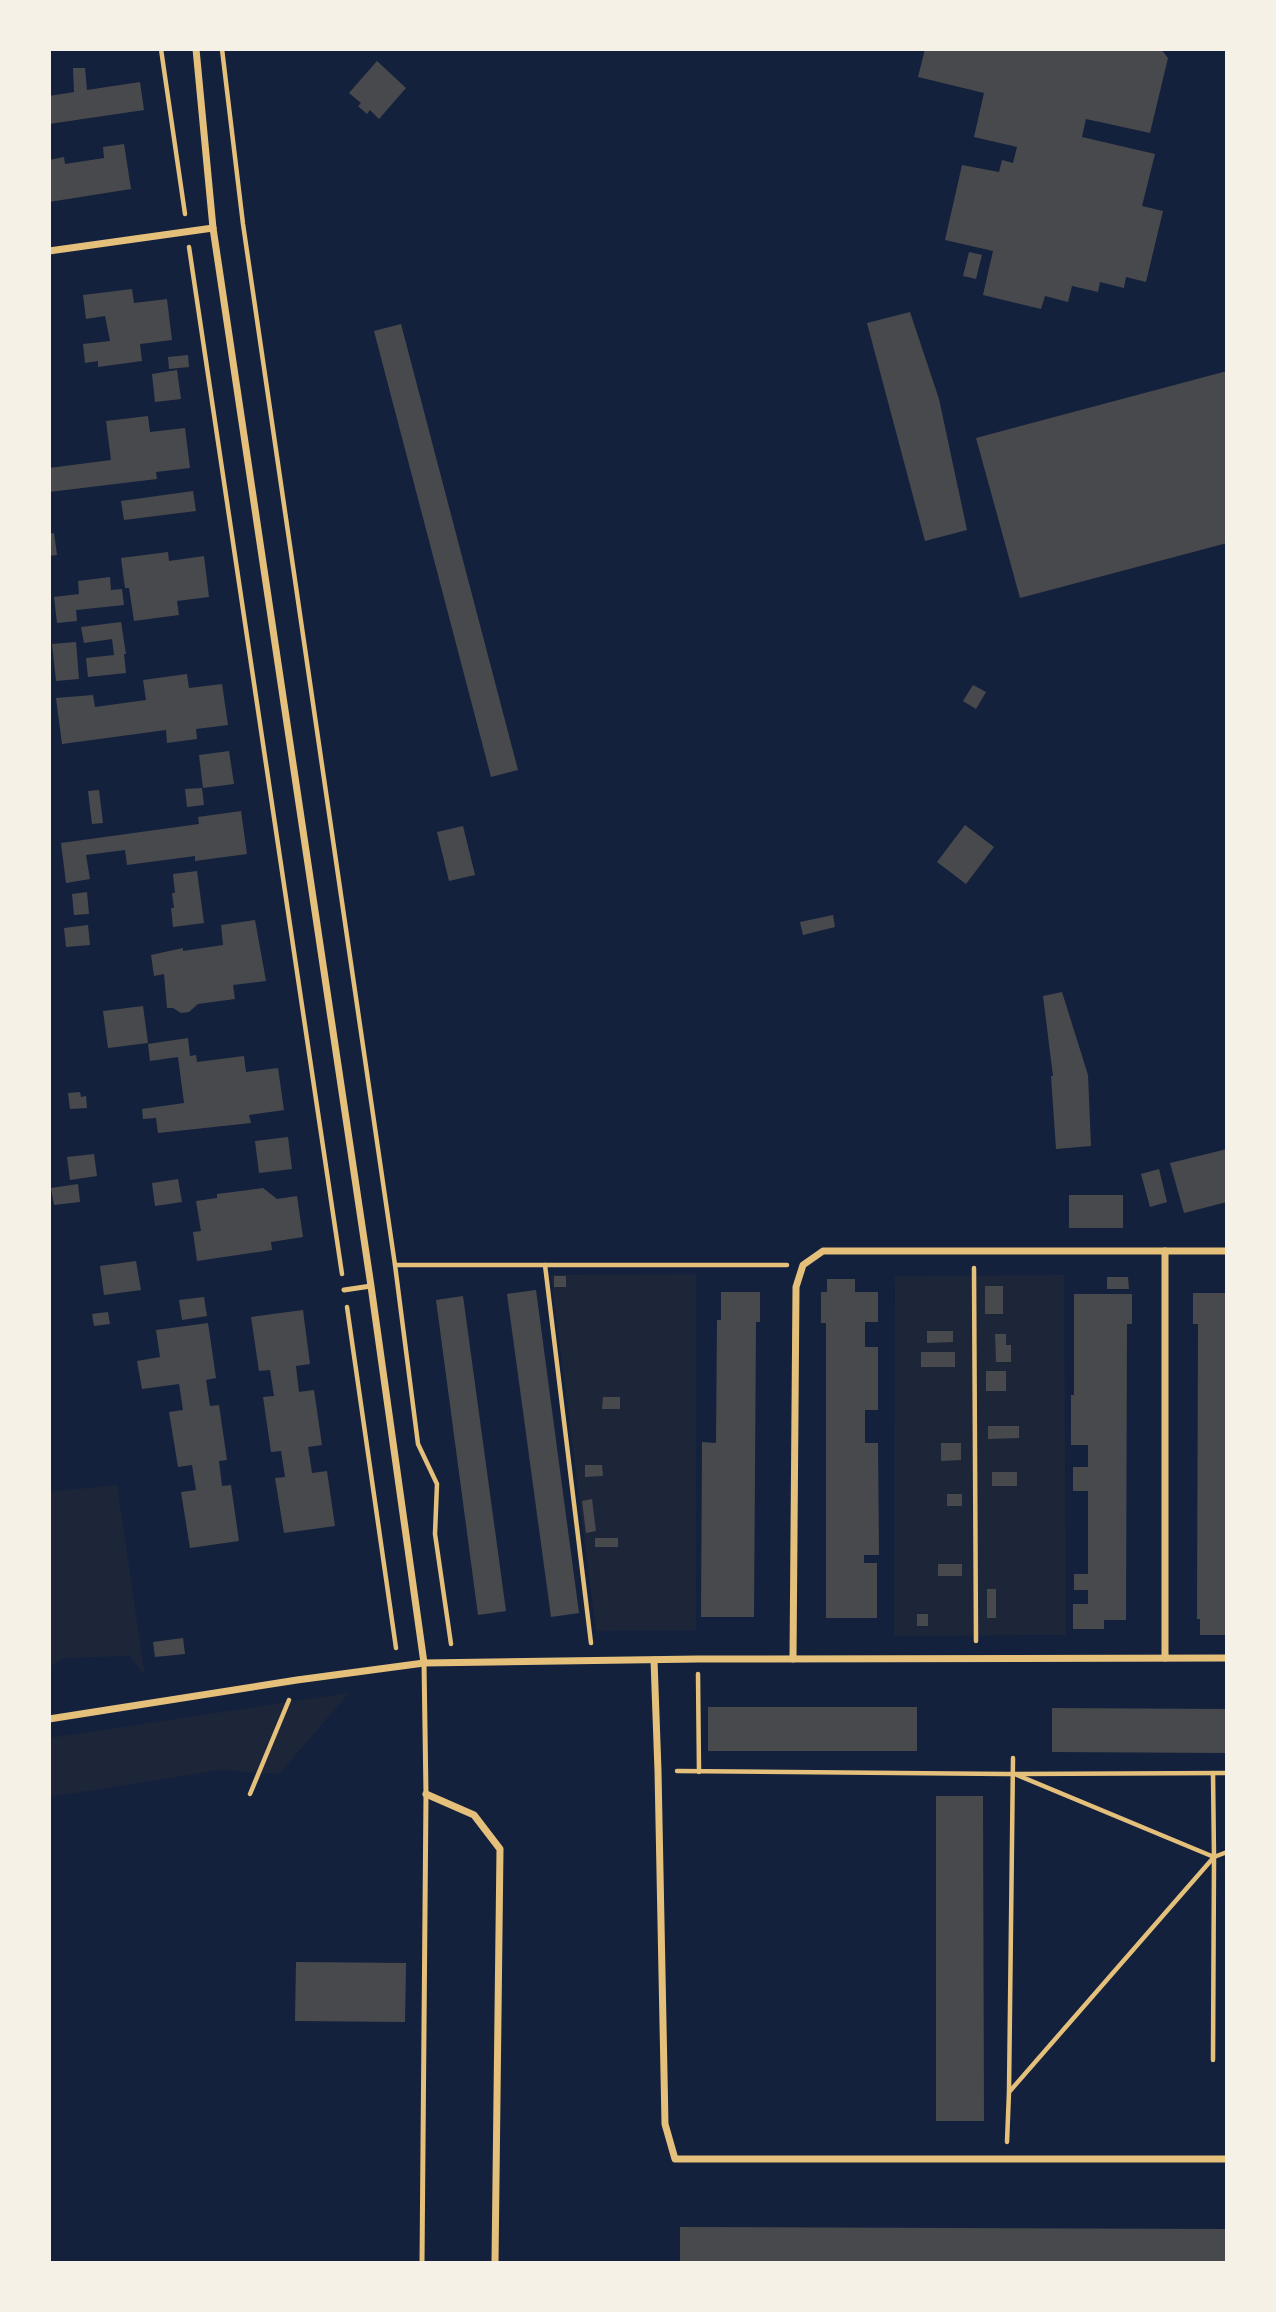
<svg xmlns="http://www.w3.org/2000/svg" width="1276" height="2312" viewBox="0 0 1276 2312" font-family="Roboto,sans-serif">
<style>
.green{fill:#1d2539}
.building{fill:#48494c}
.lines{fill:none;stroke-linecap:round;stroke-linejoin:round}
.path{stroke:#e5c07b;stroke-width:4.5}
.service{stroke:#e5c07b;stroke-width:5}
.minor{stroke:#e5c07b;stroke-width:7}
</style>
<rect width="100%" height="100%" fill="#14213d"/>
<!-- green -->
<g class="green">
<polygon points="696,1274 696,1630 596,1631 551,1275"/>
<polygon points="1064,1275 1066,1635 894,1636 895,1276"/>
<polygon points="117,1485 145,1676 130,1656 64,1658 49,1667 49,1492"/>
<polygon points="349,1693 279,1774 221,1770 49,1797 49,1738"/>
</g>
<!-- building -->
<g class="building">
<polygon points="925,49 1161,49 1168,58 1150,133 1086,119 1082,137 1155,154 1142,206 1163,211 1146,282 1126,277 1124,288 1100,282 1098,292 1072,286 1068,302 1045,296 1041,309 983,295 993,251 945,240 962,165 999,172 1002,160 1013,163 1017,147 974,137 984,93 918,77"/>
<polygon points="377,61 406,88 379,119 370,110 367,114 358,106 361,103 349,93"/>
<polygon points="73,68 85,68 87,90 140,82 144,110 49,124 49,96 74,92"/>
<polygon points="124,144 131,189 49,202 49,160 64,157 65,164 104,158 103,147"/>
<polygon points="969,252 982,255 976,279 963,276"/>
<polygon points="132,289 134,303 167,299 172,340 140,344 142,361 98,367 98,361 85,363 83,344 110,341 105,316 86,319 83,295"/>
<polygon points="910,312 939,399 967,530 925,541 867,323"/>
<polygon points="401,324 518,770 491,777 374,331"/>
<polygon points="188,355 189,367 169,369 168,357"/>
<polygon points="177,370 181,399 155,402 152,374"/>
<polygon points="1227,371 1227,543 1020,598 976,438"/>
<polygon points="148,416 150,432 185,428 190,468 156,472 157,479 49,492 49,468 111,460 106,421"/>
<polygon points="193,491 196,511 124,520 121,501"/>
<polygon points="54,533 57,555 49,556 49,534"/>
<polygon points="168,552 169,561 204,556 209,597 177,601 179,615 134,621 129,588 125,588 121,558"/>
<polygon points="110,577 111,590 122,589 124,605 76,610 77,621 57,623 54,597 79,594 78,581"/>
<polygon points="121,622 126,654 124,654 126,673 88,677 86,658 114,655 112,639 84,643 81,627"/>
<polygon points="76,642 79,679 56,681 52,644"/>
<polygon points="187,674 189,688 222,684 228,725 196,729 197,739 167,743 166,730 62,744 56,698 93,695 95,707 146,700 143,680"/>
<polygon points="973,685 986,692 976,709 963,701"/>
<polygon points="229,751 234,784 203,788 199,755"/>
<polygon points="202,788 204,805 187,807 185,789"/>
<polygon points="99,790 103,823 92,824 88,791"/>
<polygon points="241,811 247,854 195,861 195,856 127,865 125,850 86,855 90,879 66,883 61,843 199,824 198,817"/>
<polygon points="965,825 994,847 966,884 937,862"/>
<polygon points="463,826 475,875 449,881 437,832"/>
<polygon points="197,871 204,923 173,927 171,908 174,908 172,893 175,893 173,874"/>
<polygon points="87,892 89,914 74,915 72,894"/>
<polygon points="833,915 835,927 803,935 800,922"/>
<polygon points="255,920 266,981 233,985 235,999 198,1004 189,1012 181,1013 173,1008 167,1008 164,974 154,976 151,955 183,948 183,951 223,945 221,925"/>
<polygon points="88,925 90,945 66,947 64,928"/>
<polygon points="1062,992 1088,1075 1091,1146 1056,1149 1051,1076 1053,1076 1043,996"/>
<polygon points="143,1006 148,1043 108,1048 103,1011"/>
<polygon points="188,1038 190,1056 196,1055 197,1062 244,1056 246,1072 278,1068 284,1110 249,1115 251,1123 158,1133 156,1118 143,1119 142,1109 184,1103 178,1057 150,1061 148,1044"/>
<polygon points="80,1092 81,1097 86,1096 87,1108 70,1109 68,1093"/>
<polygon points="288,1137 292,1169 259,1173 255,1141"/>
<polygon points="1227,1149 1227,1202 1184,1213 1170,1163"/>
<polygon points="94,1154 97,1176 70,1180 67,1157"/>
<polygon points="1159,1169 1167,1202 1150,1207 1141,1174"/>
<polygon points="178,1179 182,1202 155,1206 152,1183"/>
<polygon points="78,1184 80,1202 54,1205 51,1188"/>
<polygon points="263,1188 277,1199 297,1196 303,1237 271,1242 272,1250 197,1261 193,1232 201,1231 196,1201 217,1198 217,1194"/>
<rect x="1069" y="1195" width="54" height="33"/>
<polygon points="136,1261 141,1290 104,1295 100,1266"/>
<rect x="554" y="1276" width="12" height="11"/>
<polygon points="1107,1277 1128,1277 1129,1289 1107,1289"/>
<polygon points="827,1279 855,1279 855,1292 878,1292 878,1322 865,1322 865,1347 878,1347 878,1410 865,1410 865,1443 878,1443 879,1555 864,1555 864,1563 877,1563 877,1618 826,1618 826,1323 821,1323 821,1292 827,1292"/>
<rect x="985" y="1286" width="18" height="28"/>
<polygon points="536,1290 579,1613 551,1617 507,1294"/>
<polygon points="721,1292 760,1292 760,1322 756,1322 754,1617 701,1617 702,1442 716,1443 717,1320 721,1320"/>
<polygon points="1193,1293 1227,1293 1227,1635 1200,1635 1200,1619 1197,1619 1198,1324 1193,1324"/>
<polygon points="1074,1294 1132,1294 1132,1324 1127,1324 1126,1620 1104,1620 1104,1629 1073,1629 1073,1604 1088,1604 1088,1590 1074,1590 1074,1574 1088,1574 1088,1491 1073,1491 1073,1467 1088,1467 1088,1445 1071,1445 1071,1395 1074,1395"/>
<polygon points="463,1296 506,1611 478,1615 436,1300"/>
<polygon points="204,1297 207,1316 182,1320 179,1300"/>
<polygon points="303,1310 310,1364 296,1366 299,1392 314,1390 322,1445 308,1447 312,1473 327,1471 335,1526 284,1533 275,1478 285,1477 281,1451 271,1452 263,1397 274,1396 270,1370 259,1371 251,1317"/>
<polygon points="108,1312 110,1324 94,1326 92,1314"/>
<polygon points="208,1323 216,1378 206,1380 210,1406 219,1405 227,1460 219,1461 222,1486 231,1485 239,1541 190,1548 181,1492 196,1490 192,1465 178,1467 169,1412 183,1410 179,1384 142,1389 137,1361 160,1357 156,1330"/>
<polygon points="927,1331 953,1331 953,1342 927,1343"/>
<polygon points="995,1334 1006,1334 1006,1345 1011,1345 1011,1362 996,1362"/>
<rect x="921" y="1352" width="34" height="15"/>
<rect x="986" y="1371" width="20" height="20"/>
<polygon points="603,1397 620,1397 620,1409 602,1409"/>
<polygon points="988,1426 1019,1426 1019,1438 988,1439"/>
<polygon points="941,1443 961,1443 961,1460 941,1461"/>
<polygon points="585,1465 602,1465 603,1476 585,1477"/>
<rect x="992" y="1472" width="25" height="14"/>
<rect x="947" y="1494" width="15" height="12"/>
<polygon points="592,1499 596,1531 586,1533 582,1501"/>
<rect x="595" y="1538" width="23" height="9"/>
<rect x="938" y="1564" width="24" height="12"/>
<rect x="987" y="1589" width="9" height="29"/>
<rect x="917" y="1614" width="11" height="12"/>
<polygon points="183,1638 185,1654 155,1657 153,1642"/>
<rect x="708" y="1707" width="209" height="44"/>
<polygon points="1052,1708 1227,1709 1227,1753 1052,1752"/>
<polygon points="936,1796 983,1796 984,2121 936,2121"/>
<polygon points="296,1962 406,1963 405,2022 295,2021"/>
<polygon points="680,2227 1227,2229 1227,2263 680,2263"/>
</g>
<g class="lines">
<!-- path -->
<g class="path">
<polyline points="161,49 185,214"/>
<polyline points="222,49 243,224 395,1265 418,1444 437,1484 435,1534 451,1644"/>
<polyline points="189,247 342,1274"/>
<polyline points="395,1265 787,1265"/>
<polyline points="545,1265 591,1643"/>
<polyline points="974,1268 976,1641"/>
<polyline points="347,1307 396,1648"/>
<polyline points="698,1674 699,1772"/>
<polyline points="677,1771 1006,1774 1227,1773"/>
<polyline points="1017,1775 1214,1857"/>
<polyline points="250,1794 289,1700"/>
<polyline points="1213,2060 1214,1857 1227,1852"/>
<polyline points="1010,2091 1214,1857 1213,1773"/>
<polyline points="1007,2142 1009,2092 1013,1758"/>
</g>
<!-- service -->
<g class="service">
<polyline points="344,1290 371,1286"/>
<polyline points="422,2263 426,1794 424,1663"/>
</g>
<!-- minor -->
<g class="minor">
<polyline points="196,49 213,228 371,1286 424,1663"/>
<polyline points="49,251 213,228"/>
<polyline points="1165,1251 1165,1658"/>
<polyline points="793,1659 796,1287 803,1265 823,1251 1227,1251"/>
<polyline points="654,1660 658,1771 665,2124 675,2159 1227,2159"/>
<polyline points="49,1719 297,1680 424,1663 698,1659 1227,1658"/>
<polyline points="426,1794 474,1815 500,1849 495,2263"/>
</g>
</g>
<!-- border -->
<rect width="1276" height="2312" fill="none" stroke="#f6f1e7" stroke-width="102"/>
</svg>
